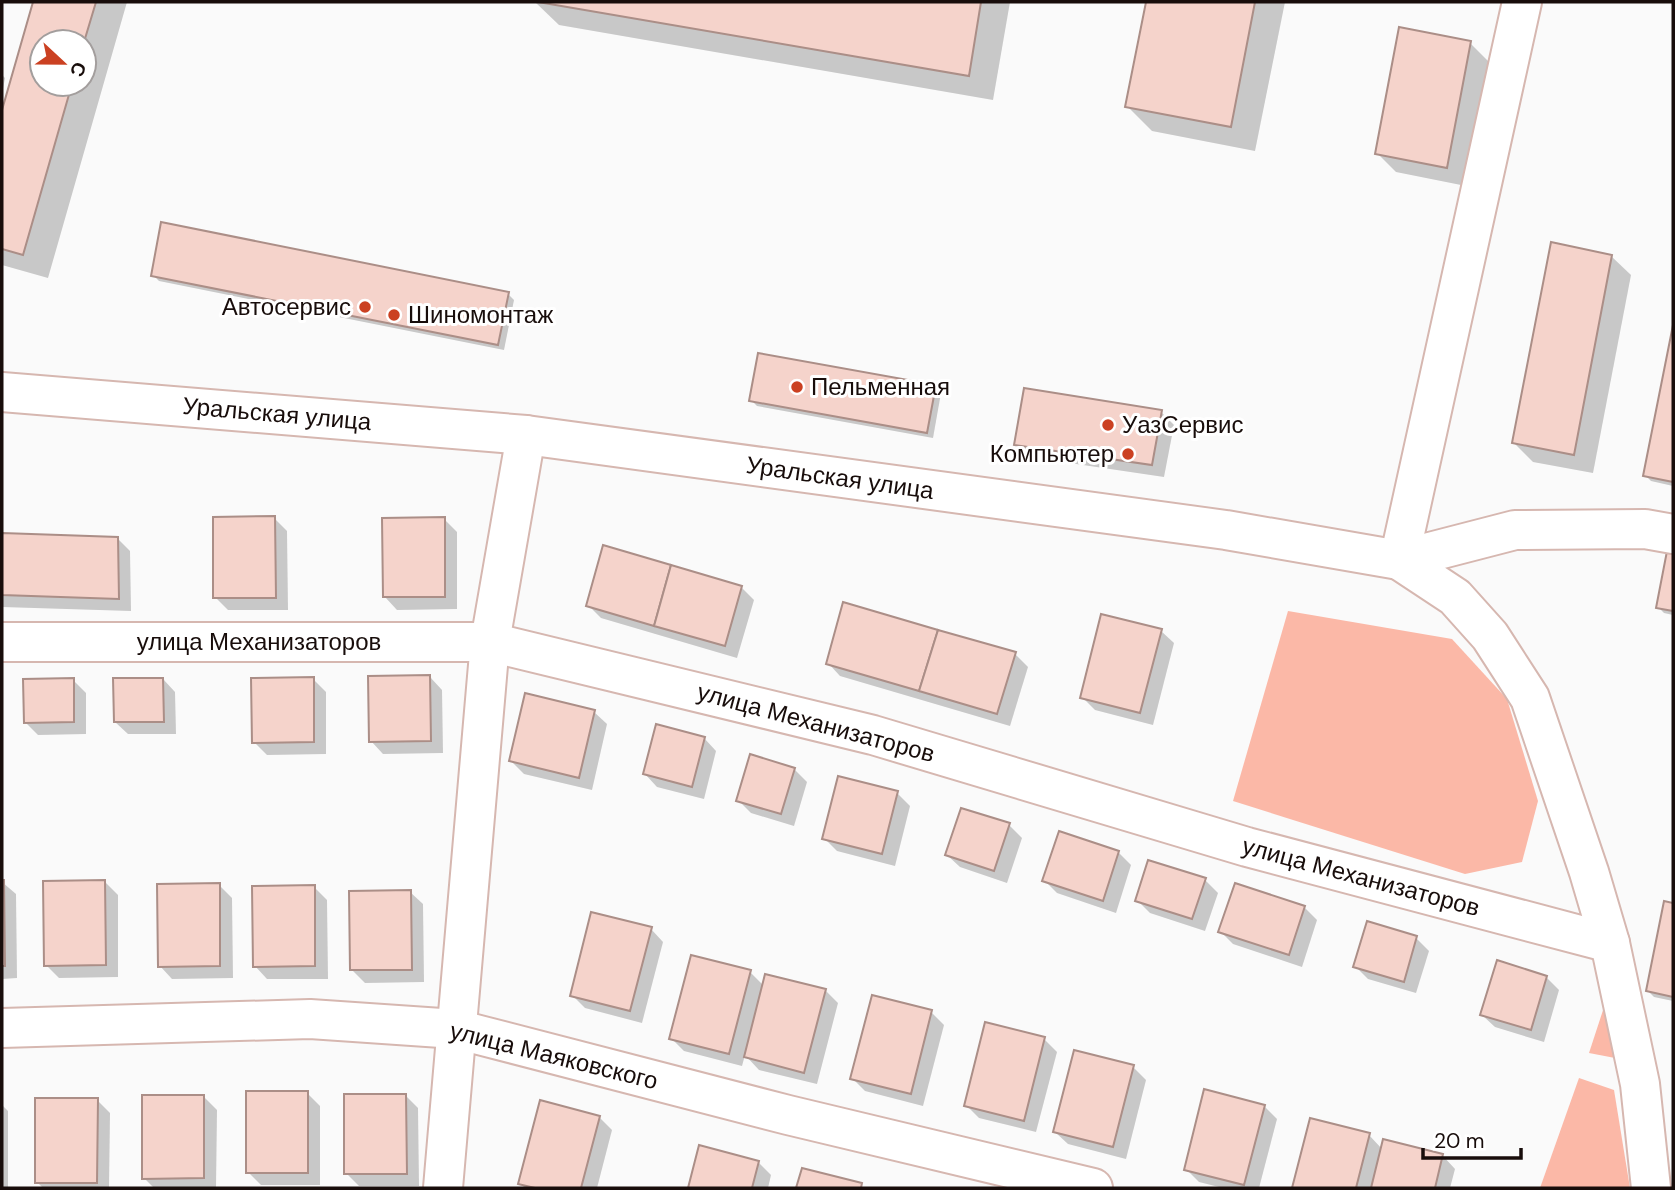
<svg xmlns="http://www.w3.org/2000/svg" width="1675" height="1190" viewBox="0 0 1675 1190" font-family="'DM Sans',sans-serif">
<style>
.green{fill:#fbb8a7}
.shadow{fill:#0003;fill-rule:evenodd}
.building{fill:#f5d3cb;stroke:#ab8e87;stroke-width:2}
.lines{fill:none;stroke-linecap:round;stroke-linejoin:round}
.minor-casing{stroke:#d6b7b0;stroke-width:42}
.minor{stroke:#fff;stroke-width:38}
.poi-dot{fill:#cb4122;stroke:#fff;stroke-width:2.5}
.labels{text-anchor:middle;stroke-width:6;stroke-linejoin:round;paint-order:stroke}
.poi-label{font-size:24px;fill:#180d0b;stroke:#fff;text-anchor:start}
.street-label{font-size:24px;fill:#180d0b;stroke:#fff}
</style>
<rect width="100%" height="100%" fill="#fafafa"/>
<!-- green -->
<g class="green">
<polygon points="1288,611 1452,639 1507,699 1538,801 1522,862 1465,874 1233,801"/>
<polygon points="1606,1001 1615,1058 1589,1053"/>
<polygon points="1579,1078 1614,1090 1630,1188 1540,1188"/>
</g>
<!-- shadow -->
<g class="shadow">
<path d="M 35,2 L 127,2 L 48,278 L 2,265 L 2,116 ZM 42,42 L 84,42 L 84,84 L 42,84 Z"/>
<polygon points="535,2 1010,2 993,100 559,25"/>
<polygon points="1148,2 1285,2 1255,151 1152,131 1127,106"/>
<polygon points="1470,43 1489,62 1466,186 1396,172 1377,153"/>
<polygon points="2,75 5,78 2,94"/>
<polygon points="1611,256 1631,275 1593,473 1533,462 1514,443"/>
<polygon points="153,275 508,294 514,300 504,350 159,281"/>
<polygon points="1673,334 1673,486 1651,481 1645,475"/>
<polygon points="935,387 941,393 933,438 757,406 751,400"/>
<polygon points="1161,412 1174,425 1164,477 1029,457 1016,445"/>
<polygon points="274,518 287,531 288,610 228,610 215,597"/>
<polygon points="444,519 457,532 457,609 397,610 385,597"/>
<polygon points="2,534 117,538 130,551 131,611 2,607"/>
<polygon points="1668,553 1673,554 1673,615 1664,613 1658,607"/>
<polygon points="741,587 754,600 737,658 601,618 588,605"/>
<polygon points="1161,631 1174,643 1153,725 1095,710 1082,697"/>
<polygon points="1015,654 1028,667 1010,726 840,676 828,663"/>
<polygon points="430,677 442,690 443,753 383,754 371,741"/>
<polygon points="163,679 175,692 176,734 128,734 115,722"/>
<polygon points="313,679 326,692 326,754 267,755 254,742"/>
<polygon points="73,680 86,693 86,734 38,735 25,722"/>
<polygon points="594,712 607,724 592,790 524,774 511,761"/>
<polygon points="704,738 716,751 704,799 657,787 645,774"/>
<polygon points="794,769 807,782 794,826 751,813 738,800"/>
<polygon points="897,793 910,806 895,866 837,851 824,838"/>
<polygon points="1009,825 1022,838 1007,883 960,867 947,855"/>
<polygon points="1118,852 1131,865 1116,913 1057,893 1044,880"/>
<polygon points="1205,880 1218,893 1205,931 1150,913 1137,900"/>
<polygon points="2,882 16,894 17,978 2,979"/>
<polygon points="105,882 118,895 118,977 59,978 46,965"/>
<polygon points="219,885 232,898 233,978 172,979 160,966"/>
<polygon points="314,887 327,900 328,979 267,979 255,966"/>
<polygon points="410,892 423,904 424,982 365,983 352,970"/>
<polygon points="1665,903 1673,905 1673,1001 1654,997 1648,991"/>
<polygon points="1304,907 1317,920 1302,967 1233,944 1220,931"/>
<polygon points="651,929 663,942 642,1023 585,1008 572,995"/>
<polygon points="1416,938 1429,951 1416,993 1368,979 1355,966"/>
<polygon points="750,972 764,986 825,990 838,1003 817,1084 759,1070 745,1055 742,1066 684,1051 671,1038"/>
<polygon points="1546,977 1559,990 1544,1042 1495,1027 1482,1015"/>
<polygon points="931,1012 944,1025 923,1106 865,1091 852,1078"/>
<polygon points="1044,1039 1057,1052 1036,1132 979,1118 966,1105"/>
<polygon points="1133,1067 1146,1080 1126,1159 1068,1144 1055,1132"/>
<polygon points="307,1093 320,1106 320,1185 261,1185 248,1172"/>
<polygon points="406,1096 418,1108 419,1186 359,1186 346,1173"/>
<polygon points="204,1097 217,1110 216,1188 154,1188 144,1178"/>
<polygon points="97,1100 110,1113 109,1188 43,1188 37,1182"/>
<polygon points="2,1105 8,1111 8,1188 2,1188"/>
<polygon points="1264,1106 1277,1119 1259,1188 1223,1188 1199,1182 1186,1169"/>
<polygon points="599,1117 612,1130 597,1188 525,1188 520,1183"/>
<polygon points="1311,1120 1369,1135 1382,1149 1384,1141 1443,1156 1455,1169 1450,1188 1294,1188"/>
<polygon points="700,1147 758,1162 771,1175 768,1188 689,1188"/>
</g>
<!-- building -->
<g class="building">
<polygon points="33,2 96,2 84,42 42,42 42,84 72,84 23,255 2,249 2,110"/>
<polygon points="538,2 981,2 969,76"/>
<polygon points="1146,2 1255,2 1231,127 1125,107"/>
<polygon points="1399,27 1471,41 1447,168 1375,154"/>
<polygon points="161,222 509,292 498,345 151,276"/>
<polygon points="1551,242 1612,255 1574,455 1512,443"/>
<polygon points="1673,325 1673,482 1643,476"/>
<polygon points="758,353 936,385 927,433 749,401"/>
<polygon points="1024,388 1162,410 1152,465 1014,445"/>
<polygon points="275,516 276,598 213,598 213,517"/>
<polygon points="445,517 445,597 383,597 382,518"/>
<polygon points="2,533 118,537 119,599 2,595"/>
<polygon points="603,545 671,565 654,626 586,606"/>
<polygon points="1667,551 1673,553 1673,611 1656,608"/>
<polygon points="671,565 742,586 725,646 654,626"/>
<polygon points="843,602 938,630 919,691 826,664"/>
<polygon points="1101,614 1162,629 1140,713 1080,698"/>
<polygon points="938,630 1016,652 997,714 919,691"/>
<polygon points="430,675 431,741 369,742 368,676"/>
<polygon points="314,677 314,742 252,743 251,678"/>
<polygon points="74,678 74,722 24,723 23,679"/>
<polygon points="113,678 163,678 164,722 114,722"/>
<polygon points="525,693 595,710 579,778 509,761"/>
<polygon points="656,724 705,737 692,787 643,774"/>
<polygon points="750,754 795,768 781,814 736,801"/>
<polygon points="838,776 898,791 882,854 822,839"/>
<polygon points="961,808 1010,823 994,871 945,855"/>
<polygon points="1059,831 1119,851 1103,901 1042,881"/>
<polygon points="1148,860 1206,878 1192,919 1135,901"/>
<polygon points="2,880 4,880 5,966 2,966"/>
<polygon points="105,880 106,965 44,966 43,881"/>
<polygon points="220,883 220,966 158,967 157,884"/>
<polygon points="1235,883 1305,906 1289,955 1218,932"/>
<polygon points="315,885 315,966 253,967 252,886"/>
<polygon points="411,890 412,970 350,970 349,891"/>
<polygon points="1664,901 1673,903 1673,997 1646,991"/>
<polygon points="591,912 652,927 630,1011 570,996"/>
<polygon points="1367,921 1417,936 1404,982 1353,967"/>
<polygon points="691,955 751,970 729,1054 669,1039"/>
<polygon points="1497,960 1547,976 1531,1030 1480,1015"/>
<polygon points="765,974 826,989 804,1073 744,1057"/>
<polygon points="872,995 932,1010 911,1094 850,1079"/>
<polygon points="985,1022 1045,1037 1024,1121 964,1106"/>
<polygon points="1074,1050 1134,1065 1113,1147 1053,1132"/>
<polygon points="1204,1089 1265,1105 1244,1185 1184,1170"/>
<rect x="246" y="1091" width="62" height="82"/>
<polygon points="344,1094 406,1094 407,1174 344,1174"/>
<polygon points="142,1095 204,1095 204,1178 142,1179"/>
<polygon points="35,1098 98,1098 97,1183 35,1183"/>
<polygon points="540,1100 600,1116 581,1188 535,1188 518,1184"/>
<polygon points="1310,1118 1370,1133 1356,1188 1292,1188"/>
<polygon points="1383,1139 1443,1154 1435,1188 1371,1188"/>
<polygon points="699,1145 759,1161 752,1188 688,1188"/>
<polygon points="802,1168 862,1183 861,1188 796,1188"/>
</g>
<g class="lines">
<!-- minor casing -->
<g class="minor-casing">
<g id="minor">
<polyline points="2,392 526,435 1226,530 1399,560 1515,530 1645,529 1673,534"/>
<polyline points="1399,560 1455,597 1490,636 1530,698 1589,872 1610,943 1640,1084 1651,1188"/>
<polyline points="1399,560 1522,2"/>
<polyline points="2,642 490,642 873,735 1247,847 1610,943"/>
<polyline points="2,1028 310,1019 456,1029 788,1115 1093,1188"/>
<polyline points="443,1188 490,642 526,435"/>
</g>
</g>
<!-- minor -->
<use href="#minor" class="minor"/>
</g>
<!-- markers -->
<g class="poi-dot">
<circle cx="365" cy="307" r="7"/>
<circle cx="394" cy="315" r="7"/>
<circle cx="797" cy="387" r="7"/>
<circle cx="1108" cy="425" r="7"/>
<circle cx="1128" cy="454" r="7"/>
</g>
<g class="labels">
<!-- poi labels -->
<g class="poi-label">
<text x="351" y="315" text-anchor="end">Автосервис</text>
<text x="408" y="323">Шиномонтаж</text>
<text x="811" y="395">Пельменная</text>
<text x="1122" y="433">УазСервис</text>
<text x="1114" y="462" text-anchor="end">Компьютер</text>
</g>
<!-- street labels -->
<g class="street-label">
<text transform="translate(277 414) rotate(5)" y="8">Уральская улица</text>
<text transform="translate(840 478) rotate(8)" y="8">Уральская улица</text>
<text x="259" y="650">улица Механизаторов</text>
<text transform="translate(816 723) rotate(15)" y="8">улица Механизаторов</text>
<text transform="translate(1361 877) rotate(15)" y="8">улица Механизаторов</text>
<text transform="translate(554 1056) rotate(14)" y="8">улица Маяковского</text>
</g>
</g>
<!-- border -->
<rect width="1675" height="1190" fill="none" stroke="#180d0b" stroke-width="7"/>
<!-- north arrow -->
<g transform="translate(63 63) rotate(112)"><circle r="33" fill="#ffffff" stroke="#a39e9d" stroke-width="2"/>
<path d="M0-5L12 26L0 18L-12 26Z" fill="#cb4122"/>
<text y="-10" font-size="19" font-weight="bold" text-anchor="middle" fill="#180d0b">С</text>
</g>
<!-- scale -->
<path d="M1423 1148v10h98v-10" fill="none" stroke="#180d0b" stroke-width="3.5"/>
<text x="1434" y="1148" font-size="21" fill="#180d0b" stroke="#ffffff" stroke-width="5" paint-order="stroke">20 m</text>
</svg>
